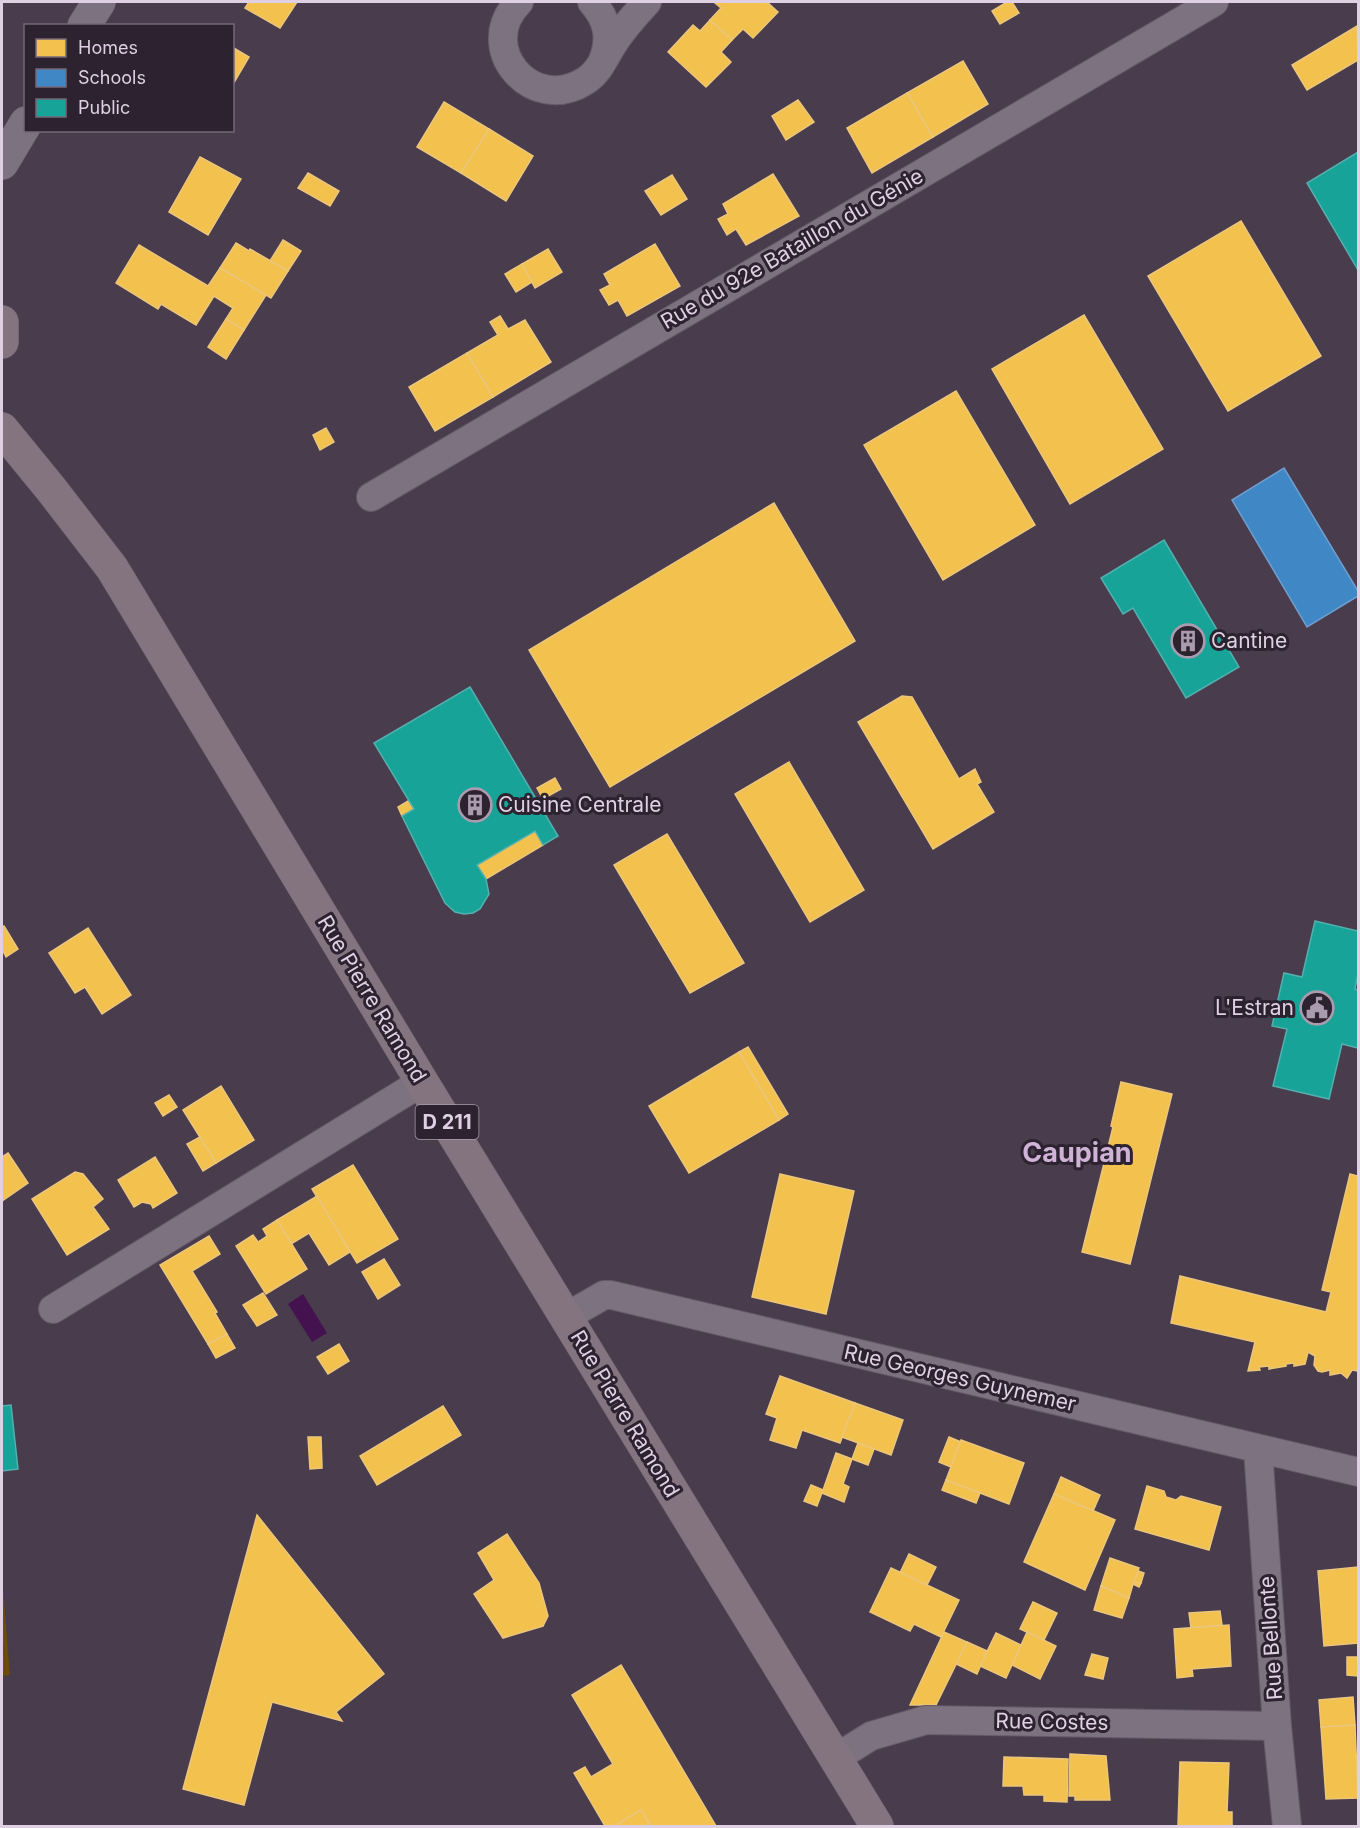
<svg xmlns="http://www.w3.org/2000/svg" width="1360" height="1828" viewBox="0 0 1360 1828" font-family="Inter,sans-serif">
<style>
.green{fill:#6b4c0b}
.water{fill:#44124f}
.homes{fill:#f2c14e;stroke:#ecc67b;stroke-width:1.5}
.schools{fill:#3f88c5;stroke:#6f9ece;stroke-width:1.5}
.public{fill:#17a398;stroke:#53b0ae;stroke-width:1.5}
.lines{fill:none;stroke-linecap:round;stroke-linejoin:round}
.minor-casing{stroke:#655968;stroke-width:30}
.tertiary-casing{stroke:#655968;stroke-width:34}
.primary-casing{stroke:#655968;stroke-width:34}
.minor{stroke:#7d7380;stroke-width:28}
.tertiary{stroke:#7d7380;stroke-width:33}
.primary{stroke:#84747f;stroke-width:33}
.labels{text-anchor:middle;stroke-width:6;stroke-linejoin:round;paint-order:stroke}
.shield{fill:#2d2230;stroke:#aa9cad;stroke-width:1.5}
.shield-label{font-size:20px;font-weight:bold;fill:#dfd0e3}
.street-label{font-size:21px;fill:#dfd0e3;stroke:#2d2230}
.poi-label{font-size:21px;fill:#dfd0e3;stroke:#2d2230;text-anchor:start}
.district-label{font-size:27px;font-weight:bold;fill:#cfb3d7;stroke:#2d2230}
</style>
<rect width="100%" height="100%" fill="#493c4d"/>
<!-- green -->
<polygon class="green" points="2,1577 10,1675 2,1676"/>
<!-- water -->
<polygon class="water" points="303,1294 327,1333 312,1342 288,1304"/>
<!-- homes -->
<g class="homes">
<polygon points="249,2 297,2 280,28 245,8"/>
<polygon points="716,2 767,2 778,12 753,38 743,29 732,40 710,20 721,8 715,3"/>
<polygon points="1007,2 1012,2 1019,13 1000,24 992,11"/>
<polygon points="710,20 732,40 721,52 731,62 706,87 668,52 693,25 700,31"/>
<polygon points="1357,26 1358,60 1307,90 1292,65"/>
<polygon points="232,47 249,57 232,86"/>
<polygon points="963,61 988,104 933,137 907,93"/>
<polygon points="907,93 933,137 872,173 847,128"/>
<polygon points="798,100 814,122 786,140 772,116"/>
<polygon points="444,102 489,129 461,173 417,147"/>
<polygon points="489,129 533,156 506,201 461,173"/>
<polygon points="200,157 241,179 208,235 169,212"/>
<polygon points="308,173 339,191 330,206 298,188"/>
<polygon points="773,174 799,216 746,245 736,229 727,235 718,219 728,214 723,204"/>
<polygon points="672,175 687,199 661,215 645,191"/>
<polygon points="1241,221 1321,356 1228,411 1148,276"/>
<polygon points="283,240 301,251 288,271 270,261"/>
<polygon points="236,243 249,251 250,249 288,271 271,298 220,268"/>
<polygon points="655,244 680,286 627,316 618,300 609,305 600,290 610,285 604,274"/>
<polygon points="139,245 208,286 220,268 266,295 244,330 226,319 233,308 214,296 196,325 161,304 158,309 116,283"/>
<polygon points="548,249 562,272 535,288 522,264"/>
<polygon points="522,264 532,282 516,292 505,274"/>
<polygon points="1084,315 1163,449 1070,504 992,369"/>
<polygon points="500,316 508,329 525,320 551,362 493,397 467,353 498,335 490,322"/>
<polygon points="226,319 244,330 226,359 208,347"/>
<polygon points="467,353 493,397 435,431 409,387"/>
<polygon points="956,391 1035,525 943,580 864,445"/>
<polygon points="326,428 334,442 320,450 313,435"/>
<polygon points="774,503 855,641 610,787 529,650"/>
<polygon points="902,696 912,697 959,779 975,769 981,782 977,784 994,812 933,849 858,722"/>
<polygon points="789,762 864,890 810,922 735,794"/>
<polygon points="555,778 561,789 543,799 537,788"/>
<polygon points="408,801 414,809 402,816 398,807"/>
<polygon points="535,831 543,845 486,879 477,865"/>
<polygon points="667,834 744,963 690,993 614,865"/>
<polygon points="4,926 18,949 6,957 2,949 2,928"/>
<polygon points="88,928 131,995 102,1014 85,987 75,993 49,953"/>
<polygon points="748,1047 788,1114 779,1120 739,1052"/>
<polygon points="739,1052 779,1120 689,1173 649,1106"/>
<polygon points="1121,1082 1172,1094 1130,1264 1082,1252 1113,1127 1111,1126"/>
<polygon points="221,1086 254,1140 216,1163 183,1110"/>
<polygon points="169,1095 177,1107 163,1116 155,1103"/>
<polygon points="200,1137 216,1163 203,1171 187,1144"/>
<polygon points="8,1153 28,1183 2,1201 2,1157"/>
<polygon points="155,1157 177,1193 153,1208 151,1204 142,1202 134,1207 118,1180"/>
<polygon points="353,1165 398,1239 357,1263 312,1189"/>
<polygon points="75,1172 83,1174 103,1199 93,1207 109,1229 67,1255 32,1199"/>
<polygon points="780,1174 854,1191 826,1314 752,1297"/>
<polygon points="1350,1174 1358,1176 1358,1371 1352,1370 1347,1378 1341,1373 1330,1375 1330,1370 1322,1372 1318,1371 1314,1365 1315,1356 1308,1352 1305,1364 1294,1366 1294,1363 1286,1364 1286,1366 1269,1369 1269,1366 1259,1367 1260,1370 1248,1371 1255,1342 1171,1323 1180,1276 1326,1312 1331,1292 1322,1290"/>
<polygon points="317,1196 350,1252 329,1265 309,1233 291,1244 277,1220"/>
<polygon points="277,1220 307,1269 266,1294 236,1246 253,1235 258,1242 267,1236 263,1229"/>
<polygon points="209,1236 220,1254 192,1271 217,1312 215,1313 227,1334 208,1344 160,1265"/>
<polygon points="384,1259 400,1285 378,1299 362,1272"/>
<polygon points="263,1293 277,1315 257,1326 243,1305"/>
<polygon points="227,1334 235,1348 216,1358 208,1344"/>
<polygon points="339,1344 349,1361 328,1374 317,1357"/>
<polygon points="780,1376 855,1403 840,1443 802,1430 796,1448 770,1440 777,1418 766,1414"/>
<polygon points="855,1403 903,1420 891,1455 842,1437"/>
<polygon points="443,1406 461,1435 377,1485 360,1456"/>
<polygon points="308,1437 321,1437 322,1468 310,1469"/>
<polygon points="949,1437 961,1442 951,1467 939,1462"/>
<polygon points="961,1440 1024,1463 1009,1504 946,1480"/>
<polygon points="858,1443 874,1449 868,1465 852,1459"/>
<polygon points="836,1453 852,1459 843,1484 849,1487 844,1502 822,1493"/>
<polygon points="1061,1477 1100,1495 1093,1511 1054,1494"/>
<polygon points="946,1480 980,1493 976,1503 942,1490"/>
<polygon points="811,1485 823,1490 817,1506 804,1501"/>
<polygon points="1147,1486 1164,1491 1166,1497 1176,1500 1181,1496 1221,1507 1209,1550 1135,1529"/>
<polygon points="1054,1494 1115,1520 1085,1590 1024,1562"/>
<polygon points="257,1515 384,1674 336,1712 342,1721 272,1702 244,1805 183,1789"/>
<polygon points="507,1534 539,1583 548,1616 543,1626 503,1638 474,1594 494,1580 478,1553"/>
<polygon points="909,1554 936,1567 927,1585 900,1573"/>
<polygon points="1110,1558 1139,1568 1134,1582 1141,1583 1139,1587 1133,1584 1129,1598 1101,1586"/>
<polygon points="1358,1567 1358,1643 1324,1646 1318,1571"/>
<polygon points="891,1568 959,1600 941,1637 914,1624 910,1631 870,1612"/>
<polygon points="1138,1571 1144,1573 1141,1583 1134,1582"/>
<polygon points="1101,1586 1129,1598 1122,1618 1094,1610"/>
<polygon points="1033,1602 1057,1613 1044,1640 1020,1629"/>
<polygon points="1220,1611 1222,1625 1191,1628 1189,1613"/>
<polygon points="1229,1625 1231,1666 1192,1669 1193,1676 1177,1678 1174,1629"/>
<polygon points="944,1632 967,1642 936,1705 910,1705"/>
<polygon points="1027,1632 1056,1646 1040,1679 1012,1665"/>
<polygon points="996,1633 1021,1645 1006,1678 980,1666"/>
<polygon points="967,1642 987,1651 977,1674 956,1664"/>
<polygon points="1092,1654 1108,1658 1103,1679 1085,1675"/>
<polygon points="1347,1657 1358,1657 1358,1676 1347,1675"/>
<polygon points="621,1665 716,1826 651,1826 641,1810 614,1826 605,1826 574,1773 585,1767 591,1777 613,1764 572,1695"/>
<polygon points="1353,1697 1355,1725 1321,1727 1319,1700"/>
<polygon points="1355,1725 1358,1798 1326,1799 1321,1727"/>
<polygon points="1070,1754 1106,1756 1110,1800 1075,1800 1075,1796 1069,1796"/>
<polygon points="1004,1757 1068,1759 1067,1802 1044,1801 1044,1795 1024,1795 1023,1786 1003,1786"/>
<polygon points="1180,1762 1229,1763 1227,1812 1232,1812 1232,1826 1178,1826"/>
<polygon points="641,1810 649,1824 645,1826 614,1826"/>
</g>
<!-- schools -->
<polygon class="schools" points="1284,468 1358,591 1358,596 1307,627 1232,500"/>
<!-- public -->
<g class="public">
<polygon points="1358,152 1358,270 1307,183"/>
<polygon points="1164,540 1239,667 1186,698 1133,608 1123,614 1101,578"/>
<polygon points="470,687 558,836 543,845 535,831 477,865 486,879 489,894 480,909 473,913 464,914 455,912 445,903 402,816 414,809 374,743"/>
<polygon points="1315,921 1358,931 1358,973 1355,989 1358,990 1358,1048 1342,1044 1329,1099 1273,1086 1287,1029 1272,1026 1284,973 1302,977"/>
<polygon points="11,1405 18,1469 2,1471 2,1406"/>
</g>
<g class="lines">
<!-- minor casing -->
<g class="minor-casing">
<g id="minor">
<path d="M 519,2 C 474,47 532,115 585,81 C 600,72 605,55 615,41 C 624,27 636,14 647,2"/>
<path d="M 592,2 C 607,19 612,37 603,60"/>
<polyline points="371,497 1214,2"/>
<polyline points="53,1309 422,1082"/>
<polyline points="566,1317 604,1295 611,1295 1358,1472"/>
<polyline points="1258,1449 1277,1726 1287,1826"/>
<polyline points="836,1758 871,1736 926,1720 1277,1726"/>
</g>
</g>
<!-- tertiary casing -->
<g class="tertiary-casing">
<g id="tertiary">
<polyline points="84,26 99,2"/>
<polyline points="2,163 26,123"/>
</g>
</g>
<!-- primary casing -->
<g class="primary-casing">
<g id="primary">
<polyline points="2,322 2,342"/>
<polyline points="2,429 51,489 112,568 422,1082 877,1826"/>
</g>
</g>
<!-- minor -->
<use href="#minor" class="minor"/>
<!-- tertiary -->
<use href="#tertiary" class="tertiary"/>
<!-- primary -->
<use href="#primary" class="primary"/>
</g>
<!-- icons -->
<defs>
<g id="building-ring" transform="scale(1.725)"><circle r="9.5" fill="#2d2230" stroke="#aa9cae" stroke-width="1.5"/><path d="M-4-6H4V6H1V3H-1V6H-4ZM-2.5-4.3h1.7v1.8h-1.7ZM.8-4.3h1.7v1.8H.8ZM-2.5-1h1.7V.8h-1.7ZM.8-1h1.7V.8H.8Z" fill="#aa9cae"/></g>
<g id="civic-ring" transform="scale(1.725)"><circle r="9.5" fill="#2d2230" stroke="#aa9cae" stroke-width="1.5"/><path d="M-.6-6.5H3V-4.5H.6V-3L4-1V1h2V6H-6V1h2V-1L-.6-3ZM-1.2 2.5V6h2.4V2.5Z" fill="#aa9cae"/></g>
</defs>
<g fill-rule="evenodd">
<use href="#building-ring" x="1188" y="641"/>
<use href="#building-ring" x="475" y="805"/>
<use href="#civic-ring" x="1317" y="1008"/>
</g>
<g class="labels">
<!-- shield labels -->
<rect class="shield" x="415.5" y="1105" width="63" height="34" rx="4.5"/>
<g class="shield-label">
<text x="447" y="1129">D 211</text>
</g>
<!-- street labels -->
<g class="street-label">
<text transform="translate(792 249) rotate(-30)" y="7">Rue du 92e Bataillon du Génie</text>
<text transform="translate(372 999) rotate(59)" y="7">Rue Pierre Ramond</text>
<text transform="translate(960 1378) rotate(13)" y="7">Rue Georges Guynemer</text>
<text transform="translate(625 1414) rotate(59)" y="7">Rue Pierre Ramond</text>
<text transform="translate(1271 1638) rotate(-94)" y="7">Rue Bellonte</text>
<text transform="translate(1052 1722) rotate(1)" y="7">Rue Costes</text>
</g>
<!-- poi labels -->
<g class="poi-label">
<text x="1211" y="648">Cantine</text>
<text x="498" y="812">Cuisine Centrale</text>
<text x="1294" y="1015" text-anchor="end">L'Estran</text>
</g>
<!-- district labels -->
<g class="district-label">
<text x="1077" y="1162">Caupian</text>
</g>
</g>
<!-- border -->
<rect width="1360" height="1828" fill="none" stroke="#dfd0e3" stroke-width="6"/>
<!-- legend -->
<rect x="24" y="24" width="210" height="108" fill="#2d2230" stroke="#746878" stroke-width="1.5"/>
<rect x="36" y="39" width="30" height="18" fill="#f2c14e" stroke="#746878" stroke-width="1.5"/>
<text x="78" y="54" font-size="18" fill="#dfd0e3">Homes</text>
<rect x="36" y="69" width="30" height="18" fill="#3f88c5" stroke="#746878" stroke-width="1.5"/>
<text x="78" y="84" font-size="18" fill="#dfd0e3">Schools</text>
<rect x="36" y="99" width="30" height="18" fill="#17a398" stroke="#746878" stroke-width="1.5"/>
<text x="78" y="114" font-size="18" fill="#dfd0e3">Public</text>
</svg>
